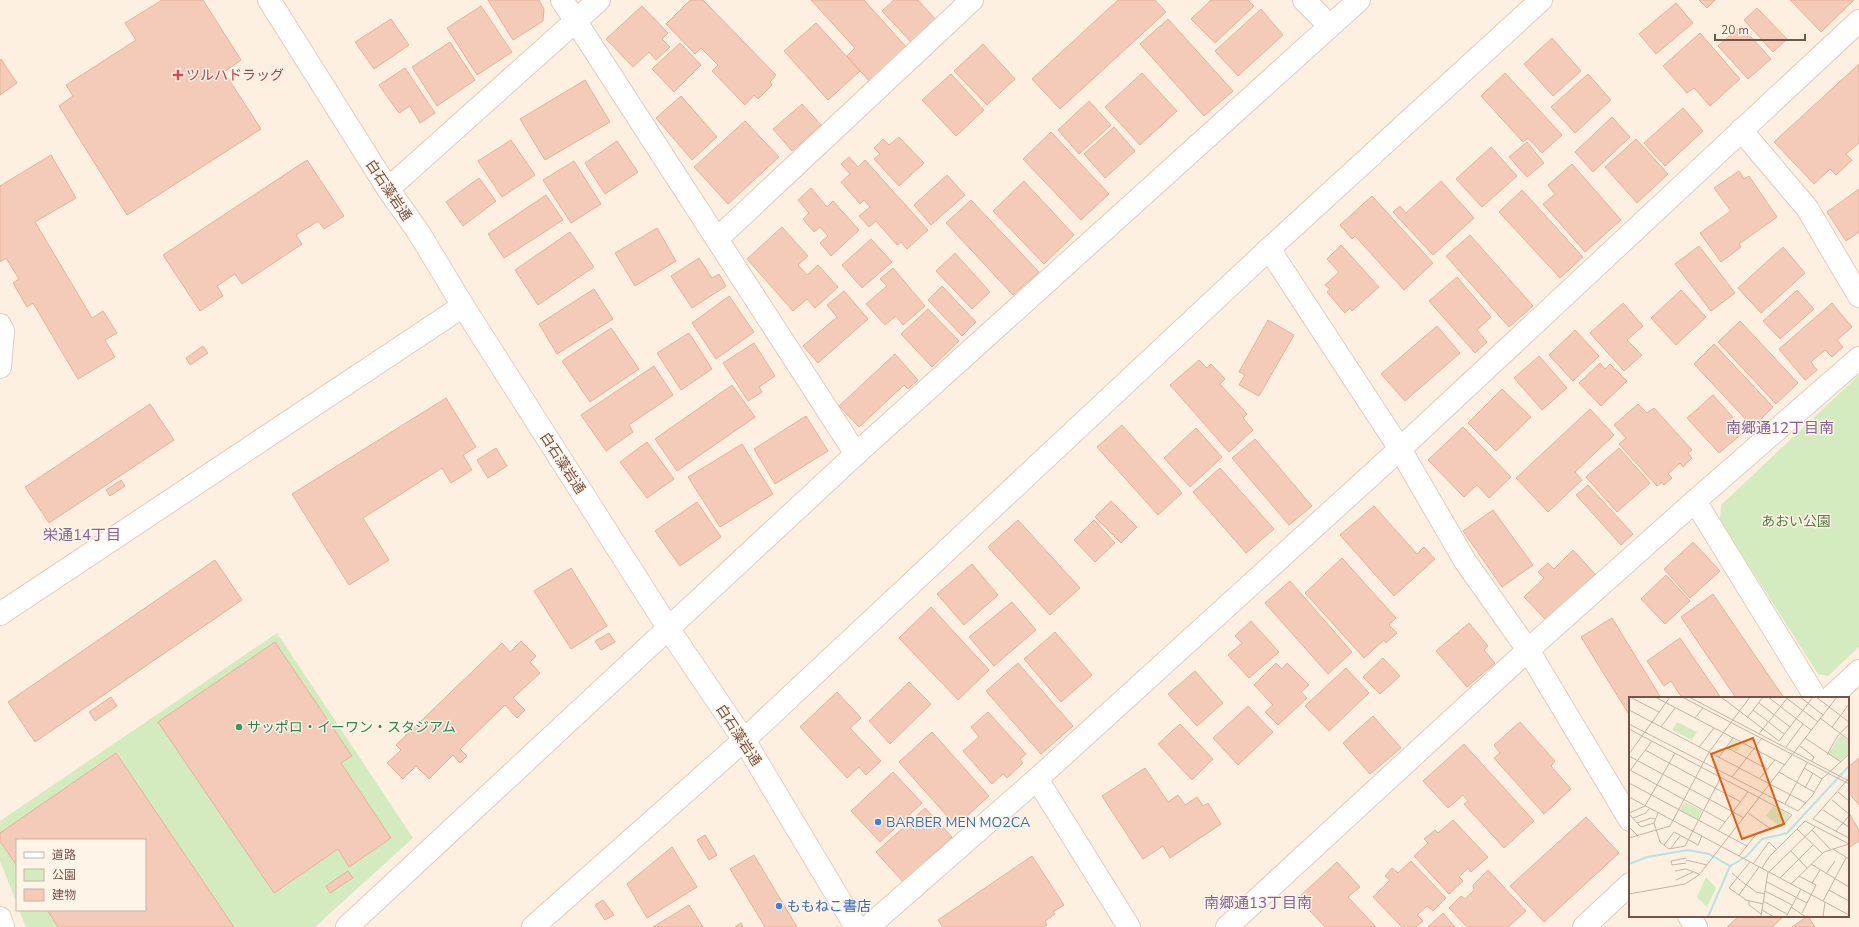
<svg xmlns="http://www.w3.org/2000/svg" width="1859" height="927" viewBox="0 0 1859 927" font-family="'Nunito Sans','Noto Sans JP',sans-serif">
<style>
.green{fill:#d4eabf}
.building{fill:#f3cbb8;stroke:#e6b198}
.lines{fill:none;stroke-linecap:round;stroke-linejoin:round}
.minor-casing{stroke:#e1ccbd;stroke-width:24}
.secondary-casing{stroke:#e8cebc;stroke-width:24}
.minor{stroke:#fff;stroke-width:22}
.secondary{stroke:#fff;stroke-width:22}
.health-dot{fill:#e0444e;stroke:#fff4e8;stroke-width:1.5}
.leisure-dot{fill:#2e9e5b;stroke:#fff4e8;stroke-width:1.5}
.shop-dot{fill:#3f7fe0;stroke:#fff4e8;stroke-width:1.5}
.labels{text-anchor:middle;stroke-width:3;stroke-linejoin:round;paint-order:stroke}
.health-label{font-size:14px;fill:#be3a42;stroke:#fff4e8;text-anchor:start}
.street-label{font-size:14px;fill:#745447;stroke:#fff4e8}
.park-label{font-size:14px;fill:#547b3f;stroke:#fff4e8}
.leisure-label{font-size:14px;fill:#27864d;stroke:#fff4e8;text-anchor:start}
.shop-label{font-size:14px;fill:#366cbe;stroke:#fff4e8;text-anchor:start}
.neighbourhood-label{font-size:15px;fill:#836298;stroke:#fff4e8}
.inset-river{fill:none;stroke:#b5e3e6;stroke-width:2}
.inset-road{fill:none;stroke:#c6b2a3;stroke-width:1}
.view{fill:#e8590c;fill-opacity:0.15;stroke:#e8590c;stroke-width:2}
.inset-edge{fill:none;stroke:#745447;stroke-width:2}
</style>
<rect width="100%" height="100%" fill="#fdf0e1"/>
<!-- green -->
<g class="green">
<polygon points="1859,375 1859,647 1828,676 1818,674 1720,520 1721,505"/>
<polygon points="277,633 413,838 315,927 26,927 19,910 145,910 145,840 17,840 17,904 0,861 0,821"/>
</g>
<!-- building -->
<g class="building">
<polygon points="162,0 203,0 241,60 224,72 261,129 127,215 59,106 73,96 66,85 136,40 125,23"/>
<polygon points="488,0 539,0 544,9 543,21 513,40"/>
<polygon points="690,0 703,0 776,75 770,82 772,85 758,99 754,95 745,105 712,71 718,65 701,48 695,54 666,24"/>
<polygon points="811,0 864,0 907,48 870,82 847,56 855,48"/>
<polygon points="894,0 918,0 935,19 911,42 882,11"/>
<polygon points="1118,0 1155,0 1166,12 1060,109 1032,79"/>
<polygon points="1211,0 1248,0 1254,6 1215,43 1191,19"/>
<polygon points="1699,0 1715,0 1707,8"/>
<polygon points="1790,0 1854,0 1821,32"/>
<polygon points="1676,3 1693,23 1656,54 1639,34"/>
<polygon points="481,6 512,52 477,75 447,28"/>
<polygon points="642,6 668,33 662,39 670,47 656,60 649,52 633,67 606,39"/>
<polygon points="1757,8 1787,39 1773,52 1744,20"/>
<polygon points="1261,9 1283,35 1238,76 1215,51"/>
<polygon points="391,19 409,45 374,69 355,42"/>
<polygon points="1168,19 1233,91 1204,116 1140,44"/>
<polygon points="816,23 860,71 828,100 784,51"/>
<polygon points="1741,26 1771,59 1748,79 1718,46"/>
<polygon points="1700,33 1740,79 1710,106 1694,88 1687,93 1663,66"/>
<polygon points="1552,38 1581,71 1553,96 1524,64"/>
<polygon points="450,42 475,80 437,106 412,67"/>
<polygon points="680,43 701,65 674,92 652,69"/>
<polygon points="983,44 1015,79 987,105 954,71"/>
<polygon points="1,59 17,83 0,95 0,60"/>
<polygon points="1859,64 1859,143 1846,154 1852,160 1836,175 1830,169 1814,184 1774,142"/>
<polygon points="405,68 435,113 420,123 410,106 399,113 379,85"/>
<polygon points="1142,73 1177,111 1140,145 1105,107"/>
<polygon points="1505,73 1562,135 1542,153 1528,138 1523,142 1481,96"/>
<polygon points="951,74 984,110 956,136 922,100"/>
<polygon points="1588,74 1611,100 1575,133 1551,107"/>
<polygon points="585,80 610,122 545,160 520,119"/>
<polygon points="681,96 717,137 692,160 656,118"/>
<polygon points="1089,101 1111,125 1079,154 1058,130"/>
<polygon points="802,104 821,125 792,151 773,129"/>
<polygon points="1683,108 1703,131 1665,166 1644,143"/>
<polygon points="1612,117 1630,137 1593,172 1575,152"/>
<polygon points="745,121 779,157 728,204 694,167"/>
<polygon points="1114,127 1135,151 1105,178 1084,154"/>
<polygon points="1051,132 1109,194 1081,220 1023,159"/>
<polygon points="899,137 924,163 899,186 874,159 880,154 874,148 883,139 889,145"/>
<polygon points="1636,139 1668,174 1637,203 1605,167"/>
<polygon points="511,140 535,175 502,197 478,161"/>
<polygon points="617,141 638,172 605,194 585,163"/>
<polygon points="1527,142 1544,163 1527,177 1509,157"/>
<polygon points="1491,147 1517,176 1482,207 1456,179"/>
<polygon points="51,155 76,198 35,222 92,318 103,311 117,333 105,340 115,357 78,379 33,303 27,307 13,283 19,279 6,258 0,262 0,186"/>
<polygon points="849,157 858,167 865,160 928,230 907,249 901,242 897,245 876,221 869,227 859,216 870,207 864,200 860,204 841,182 850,174 841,164"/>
<polygon points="307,160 344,216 324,229 318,221 296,235 302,244 242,284 235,274 217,286 223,296 200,311 163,255"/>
<polygon points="574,161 601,204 571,223 543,180"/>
<polygon points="1572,164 1621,220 1585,252 1543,204 1555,194 1548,185"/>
<polygon points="1739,171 1744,179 1749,176 1777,217 1739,244 1741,247 1721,262 1700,233 1731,211 1714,188"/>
<polygon points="947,175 965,195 931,225 914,205"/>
<polygon points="479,178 496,201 463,226 446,202"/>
<polygon points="1024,181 1074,235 1044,264 993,211"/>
<polygon points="1441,181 1474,218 1433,255 1393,212 1400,206 1406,213"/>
<polygon points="811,188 827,207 833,201 859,230 831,256 820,243 828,236 820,227 814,232 803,219 809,213 798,200"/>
<polygon points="1859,189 1859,232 1846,241 1827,212"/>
<polygon points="1522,190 1583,257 1560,278 1499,212"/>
<polygon points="546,195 563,220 504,258 488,234"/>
<polygon points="1372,196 1433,263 1404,290 1355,236 1352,239 1340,225"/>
<polygon points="971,200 1039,272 1013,295 946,223"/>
<polygon points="782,227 808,256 798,265 807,275 818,265 838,287 815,308 807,299 793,311 747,259"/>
<polygon points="657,228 676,261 635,286 615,253"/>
<polygon points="570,232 594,267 538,305 515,270"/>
<polygon points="1470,235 1533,306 1509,327 1446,256"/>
<polygon points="871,239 892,262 862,288 842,265"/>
<polygon points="1341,245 1379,287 1352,311 1350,308 1345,313 1327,292 1330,289 1325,285 1339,272 1327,259"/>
<polygon points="1699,246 1735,293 1711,311 1675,264"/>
<polygon points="1783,247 1805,273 1761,313 1738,288"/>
<polygon points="955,253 990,292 972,309 936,271"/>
<polygon points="699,258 712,278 719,274 726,286 692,308 671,276"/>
<polygon points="893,268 925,306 903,325 896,316 885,325 866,304 887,286 880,279"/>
<polygon points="1457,277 1491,317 1477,330 1487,342 1475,353 1429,301"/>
<polygon points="942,286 976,322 962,336 928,300"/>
<polygon points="594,289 613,319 557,354 539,324"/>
<polygon points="1681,290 1706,317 1676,345 1651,318"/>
<polygon points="1797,290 1814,309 1780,339 1763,321"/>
<polygon points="844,291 868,319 818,363 803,346 837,317 827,305"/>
<polygon points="729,296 754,332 716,359 692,323"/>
<polygon points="1623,303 1643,326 1627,340 1642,355 1624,371 1590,333"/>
<polygon points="1832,303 1852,327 1837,340 1843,347 1832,357 1825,350 1811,362 1817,370 1805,380 1779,349"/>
<polygon points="928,309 959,341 932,367 901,334"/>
<polygon points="1268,320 1294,335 1259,396 1239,385 1245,375 1239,372"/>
<polygon points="1740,321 1798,383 1776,404 1718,342"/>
<polygon points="1437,326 1460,353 1405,401 1381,374"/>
<polygon points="611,328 639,369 590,402 562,361"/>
<polygon points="1575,330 1599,356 1573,381 1549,355"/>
<polygon points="689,333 712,369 681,390 657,353"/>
<polygon points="754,343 775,376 759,387 762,392 748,401 723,363"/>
<polygon points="1714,344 1773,407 1753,427 1694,364"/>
<polygon points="203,346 208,353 190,365 186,358"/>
<polygon points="895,354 918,380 908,389 904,385 859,427 839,406"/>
<polygon points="1539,356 1567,388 1542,410 1514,378"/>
<polygon points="1199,360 1207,368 1211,364 1225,379 1220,384 1247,414 1243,418 1253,430 1229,452 1170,385"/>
<polygon points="1600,363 1605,369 1610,364 1627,381 1601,406 1579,383"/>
<polygon points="654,366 673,395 629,425 633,432 606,451 581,415"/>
<polygon points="732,385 755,417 677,471 655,439"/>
<polygon points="1502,389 1531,417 1496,451 1468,423"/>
<polygon points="1713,395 1745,431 1719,453 1687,418"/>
<polygon points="446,398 476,447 463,455 472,470 451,483 442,468 363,518 389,560 349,585 292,494"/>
<polygon points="150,404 174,440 49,523 25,487"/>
<polygon points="1638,404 1647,413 1654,408 1692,450 1688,453 1692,458 1683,467 1680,463 1668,474 1672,478 1664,485 1662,482 1657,486 1619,444 1626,438 1614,425"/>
<polygon points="1590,409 1614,435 1575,472 1582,480 1548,512 1516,478"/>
<polygon points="806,416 828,451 775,484 754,449"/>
<polygon points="1122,425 1182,493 1158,515 1097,447"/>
<polygon points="1463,427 1511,477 1489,498 1477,485 1464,497 1428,460"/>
<polygon points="1196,428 1222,457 1190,487 1164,458"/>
<polygon points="1255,439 1312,506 1289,525 1232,458"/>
<polygon points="647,442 674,479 647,498 620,462"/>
<polygon points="742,444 773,494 720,527 688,477"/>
<polygon points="496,448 507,466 488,478 477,460"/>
<polygon points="1619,448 1650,483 1617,512 1586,477"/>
<polygon points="1220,468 1274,529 1246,553 1193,492"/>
<polygon points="121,480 125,486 110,496 106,490"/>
<polygon points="1588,485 1633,534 1621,545 1576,495"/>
<polygon points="1111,501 1137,527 1121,543 1095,517"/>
<polygon points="697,502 721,537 680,566 655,531"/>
<polygon points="1374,506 1417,554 1424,547 1435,559 1394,596 1340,535"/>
<polygon points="1493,510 1533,565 1502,587 1463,531"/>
<polygon points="1018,520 1080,588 1050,615 988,547"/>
<polygon points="1094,520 1115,543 1095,562 1074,540"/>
<polygon points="1693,542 1720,571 1690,598 1664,569"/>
<polygon points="1573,550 1595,574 1546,620 1524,597 1544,578 1538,572 1548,563 1554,569"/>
<polygon points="1342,558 1396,618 1389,625 1397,633 1386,643 1384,640 1364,658 1305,593"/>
<polygon points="215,560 242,600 35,742 8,702"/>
<polygon points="972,564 998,595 964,625 937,594"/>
<polygon points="571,568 607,626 571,649 534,591"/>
<polygon points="1666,575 1690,601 1665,624 1641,599"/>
<polygon points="1290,581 1352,652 1328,674 1265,603"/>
<polygon points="1713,594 1784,698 1736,698 1681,617"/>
<polygon points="1012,602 1036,630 994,666 969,637"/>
<polygon points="931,607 989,670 958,700 899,638"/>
<polygon points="1612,618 1661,698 1630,698 1630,716 1581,637"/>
<polygon points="1251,621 1279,652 1249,678 1228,655 1242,643 1235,636"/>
<polygon points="1469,623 1488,646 1484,650 1495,663 1467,687 1436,651"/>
<polygon points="1055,632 1092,675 1061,702 1024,659"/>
<polygon points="609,633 615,642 601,650 595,641"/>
<polygon points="1680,638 1721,698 1682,698 1671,681 1664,686 1647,661"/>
<polygon points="521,641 536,656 530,662 540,673 513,698 525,710 517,718 505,705 460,749 467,756 460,763 453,755 429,779 416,766 403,779 387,763 401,750 396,745 502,643 510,652"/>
<polygon points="275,642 352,756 341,763 391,838 349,867 338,849 274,893 158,722"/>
<polygon points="1383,658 1400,676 1380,694 1363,677"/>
<polygon points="1018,663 1073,726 1041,754 986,691"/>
<polygon points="1276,663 1282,669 1287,663 1309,685 1301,692 1307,698 1278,725 1265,712 1273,705 1254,685"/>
<polygon points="1346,668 1369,693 1329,731 1305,706"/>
<polygon points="1195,671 1223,703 1197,726 1168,694"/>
<polygon points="909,682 931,704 890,744 869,721"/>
<polygon points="837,692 861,718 850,728 881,761 866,775 859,767 847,778 800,727"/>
<polygon points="111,697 117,706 95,721 89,712"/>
<polygon points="1248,706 1273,732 1238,765 1213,738"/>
<polygon points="988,712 1026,754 1020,759 1023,763 1007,778 1003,774 992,784 963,751 979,737 971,727"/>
<polygon points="1373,716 1401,748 1370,774 1343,743"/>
<polygon points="1520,722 1555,761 1551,766 1571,789 1544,814 1494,758 1500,753 1494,745"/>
<polygon points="1180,724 1213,759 1192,780 1158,744"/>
<polygon points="932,732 989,796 956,826 899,762"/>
<polygon points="1464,744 1534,821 1504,848 1464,804 1468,801 1463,795 1448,808 1423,781"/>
<polygon points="116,753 234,927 58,927 47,910 145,910 145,840 17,840 17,866 0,841 0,833"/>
<polygon points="1859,758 1859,805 1848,792 1848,767"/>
<polygon points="1145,768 1168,802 1178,795 1185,805 1197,797 1203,806 1208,803 1221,824 1170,858 1163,846 1143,859 1102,796"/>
<polygon points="893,772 922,803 880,842 851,811"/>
<polygon points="925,808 952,837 903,882 876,852"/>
<polygon points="1848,811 1859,830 1859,841 1848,848"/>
<polygon points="1586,817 1619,853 1544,922 1510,886"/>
<polygon points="1453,820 1488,857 1471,872 1468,868 1459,877 1463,881 1449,894 1414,856 1428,843 1424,839 1435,830 1438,833"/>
<polygon points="705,835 717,855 709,860 697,840"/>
<polygon points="672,847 697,887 647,918 627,884"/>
<polygon points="754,855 797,927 765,927 730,869"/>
<polygon points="1032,856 1064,905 1053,912 1055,914 1045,921 1047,925 1043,927 943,927 938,920"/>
<polygon points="1411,861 1446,898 1433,911 1427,906 1417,915 1423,921 1416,927 1402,927 1373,897 1390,880 1385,876 1392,868 1398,873"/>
<polygon points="1337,862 1360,887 1348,897 1376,927 1325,927 1298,898"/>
<polygon points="1488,870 1526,911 1508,927 1467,927 1449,908 1461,896 1465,899 1474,890 1473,885"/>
<polygon points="348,871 353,878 330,893 326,886"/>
<polygon points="603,900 614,915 605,920 595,905"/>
<polygon points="689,905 703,927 653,927"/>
<polygon points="1443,913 1455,927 1428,927"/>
<polygon points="1739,916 1784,916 1772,927 1727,927"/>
<polygon points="1808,916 1815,927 1792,927"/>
<polygon points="741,923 743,927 735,927"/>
</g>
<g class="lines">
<!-- minor casing -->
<g class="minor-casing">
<g id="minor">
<polyline points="562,0 856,454"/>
<polyline points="1304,0 1330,26"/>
<polyline points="1741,130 1807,208 1859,296"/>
<polyline points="388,189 599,0"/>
<polyline points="718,238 972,0"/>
<polyline points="1269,249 1400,449 1465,561 1528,650 1630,820"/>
<polyline points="0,325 3,331 0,367"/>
<polyline points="1695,501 1816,698"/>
<polyline points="0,614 463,306"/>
<polyline points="1830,698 1859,671"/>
<polyline points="1037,779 1129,927"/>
<polyline points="1689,916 1696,927"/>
<polyline points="0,918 3,927"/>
<polyline points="347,927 856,454 1359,0"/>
<polyline points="533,927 744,740 1269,249 1541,0"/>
<polyline points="868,927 1037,779 1400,449 1859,21"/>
<polyline points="1227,927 1528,650 1695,501 1859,358"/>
<polyline points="1584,927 1630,884"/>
</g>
</g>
<!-- secondary casing -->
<g class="secondary-casing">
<polyline id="secondary" points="269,0 388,189 419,233 463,306 676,640 744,740 856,927"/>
</g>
<!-- minor -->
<use href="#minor" class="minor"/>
<!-- secondary -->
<use href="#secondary" class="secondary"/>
</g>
<!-- markers -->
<path class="health-dot" d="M176 69h4v4h4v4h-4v4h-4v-4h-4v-4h4z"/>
<circle class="leisure-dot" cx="239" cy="727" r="4"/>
<g class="shop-dot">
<circle cx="878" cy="822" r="4"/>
<circle cx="779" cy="906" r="4"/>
</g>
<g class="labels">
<!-- health labels -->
<g class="health-label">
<text x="186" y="80">ツルハドラッグ</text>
</g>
<!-- street labels -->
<g class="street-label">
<text transform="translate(389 190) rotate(56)" y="5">白石藻岩通</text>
<text transform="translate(563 463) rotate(57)" y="5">白石藻岩通</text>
<text transform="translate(739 735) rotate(57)" y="5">白石藻岩通</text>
</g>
<!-- park labels -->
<g class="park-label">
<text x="1796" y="526">あおい公園</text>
</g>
<!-- leisure labels -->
<g class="leisure-label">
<text x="247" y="732">サッポロ・イーワン・スタジアム</text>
</g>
<!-- shop labels -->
<g class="shop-label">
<text x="886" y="827">BARBER MEN MO2CA</text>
<text x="787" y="911">ももねこ書店</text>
</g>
<!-- neighbourhood labels -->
<g class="neighbourhood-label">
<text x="1780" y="433">南郷通12丁目南</text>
<text x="82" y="540">栄通14丁目</text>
<text x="1258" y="908">南郷通13丁目南</text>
</g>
</g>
<!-- overview -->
<g transform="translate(1629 697)">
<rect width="220" height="220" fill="#fdf0e1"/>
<path d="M 48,25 L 68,35 L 63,43 L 43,33 ZM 212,38 L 220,44 L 220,56 L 211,64 L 199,57 ZM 104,42 L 113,47 L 108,54 L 99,50 ZM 56,105 L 73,114 L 69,122 L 51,113 ZM 144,109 L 162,119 L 151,129 L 137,119 ZM 77,180 L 87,191 L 78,210 L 68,200 Z" fill="#d4eabf"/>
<path class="inset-river" d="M 0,167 L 18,160 L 59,153 L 80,157 L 101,169 L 118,159 L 133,142 L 158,136 L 220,69M 79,220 L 101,169"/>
<path class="inset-road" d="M 1,0 L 30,15M 26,0 L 156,68M 53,0 L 220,87M 60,0 L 220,84M 92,0 L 150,44M 139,0 L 182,33M 156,0 L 189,25M 171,0 L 194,18M 187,0 L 220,25M 130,6 L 161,30M 0,13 L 177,106M 124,13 L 155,37M 66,21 L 74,11M 118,21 L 134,0M 191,21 L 220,43M 0,27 L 169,114 L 183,99 L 193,82 L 220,57M 32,30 L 46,11M 203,30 L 220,7M 0,32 L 163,118 L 153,129 L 128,136 L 110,159M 130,37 L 159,0M 176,41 L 212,65M 150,44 L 184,0M 171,49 L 185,60 L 183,64M 70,50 L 85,31M 97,50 L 138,72M 157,50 L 174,27M 16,53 L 112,105M 0,57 L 41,0M 198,58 L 208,40 L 220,27M 0,59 L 115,121M 90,60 L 104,41M 175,71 L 193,82M 1,73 L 96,125M 0,75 L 23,44M 150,75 L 185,95M 103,80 L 133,41M 131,81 L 146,63M 220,81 L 184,122 L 220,141M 0,86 L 118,149M 176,91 L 184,76M 209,95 L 220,104M 0,100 L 220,218M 203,103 L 220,117M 156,107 L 178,66M 194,113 L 220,130M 0,116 L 16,109 L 46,56M 119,116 L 142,132M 0,117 L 12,130 L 25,126 L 29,116M 4,121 L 17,116 L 20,112M 8,126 L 22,121 L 26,122M 25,126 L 31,145 L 40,152 L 56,149 L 92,80M 0,130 L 9,139M 168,132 L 193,156M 183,133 L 202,153M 89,134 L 119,95M 207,134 L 220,119M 0,141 L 41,129 L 80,55 L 121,0M 35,148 L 45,135 L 69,148 L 73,139M 42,151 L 51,139M 204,152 L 220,162M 162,154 L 178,171M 57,161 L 42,164 L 43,168 L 57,166M 57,163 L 78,168M 121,165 L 100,191 L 117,203 L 134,207M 124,167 L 140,145 L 147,152M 182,167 L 220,190M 133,171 L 140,160 L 176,124 L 220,147M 46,174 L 57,172 L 70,177M 140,175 L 186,130M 103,176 L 117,188M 197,177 L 206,164M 170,179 L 187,188 L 173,216M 151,181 L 184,148M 47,183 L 64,175M 138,185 L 178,206M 183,186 L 191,173M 162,187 L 195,155 L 220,147M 118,188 L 127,195 L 136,197M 200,193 L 220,204M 136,194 L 163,208M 0,197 L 56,187 L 70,178 L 208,0M 110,198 L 130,170M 120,204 L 120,208 L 132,217M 134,204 L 158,217M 194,204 L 217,161M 162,210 L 177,220M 133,213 L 145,220M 132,219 L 139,175M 157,220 L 172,192M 194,220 L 196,205"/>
<path class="view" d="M 124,41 L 155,127 L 113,142 L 82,57 Z"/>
<rect width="220" height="220" class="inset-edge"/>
</g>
<!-- legend -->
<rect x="16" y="839" width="130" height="72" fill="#fff4e8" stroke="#c7b4a8"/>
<rect x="24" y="852" width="20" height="6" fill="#ffffff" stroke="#c7b4a8"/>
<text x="52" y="859" font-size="12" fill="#745447">道路</text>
<rect x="24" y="869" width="20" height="12" fill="#d4eabf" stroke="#c7b4a8"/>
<text x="52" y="879" font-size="12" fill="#745447">公園</text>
<rect x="24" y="889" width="20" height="12" fill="#f3cbb8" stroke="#c7b4a8"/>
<text x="52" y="899" font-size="12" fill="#745447">建物</text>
<!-- scale -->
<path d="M1715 34v6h90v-6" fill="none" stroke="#745447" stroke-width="2"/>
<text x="1721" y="34" font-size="12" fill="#745447" stroke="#fff4e8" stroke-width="3" paint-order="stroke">20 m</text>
</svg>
